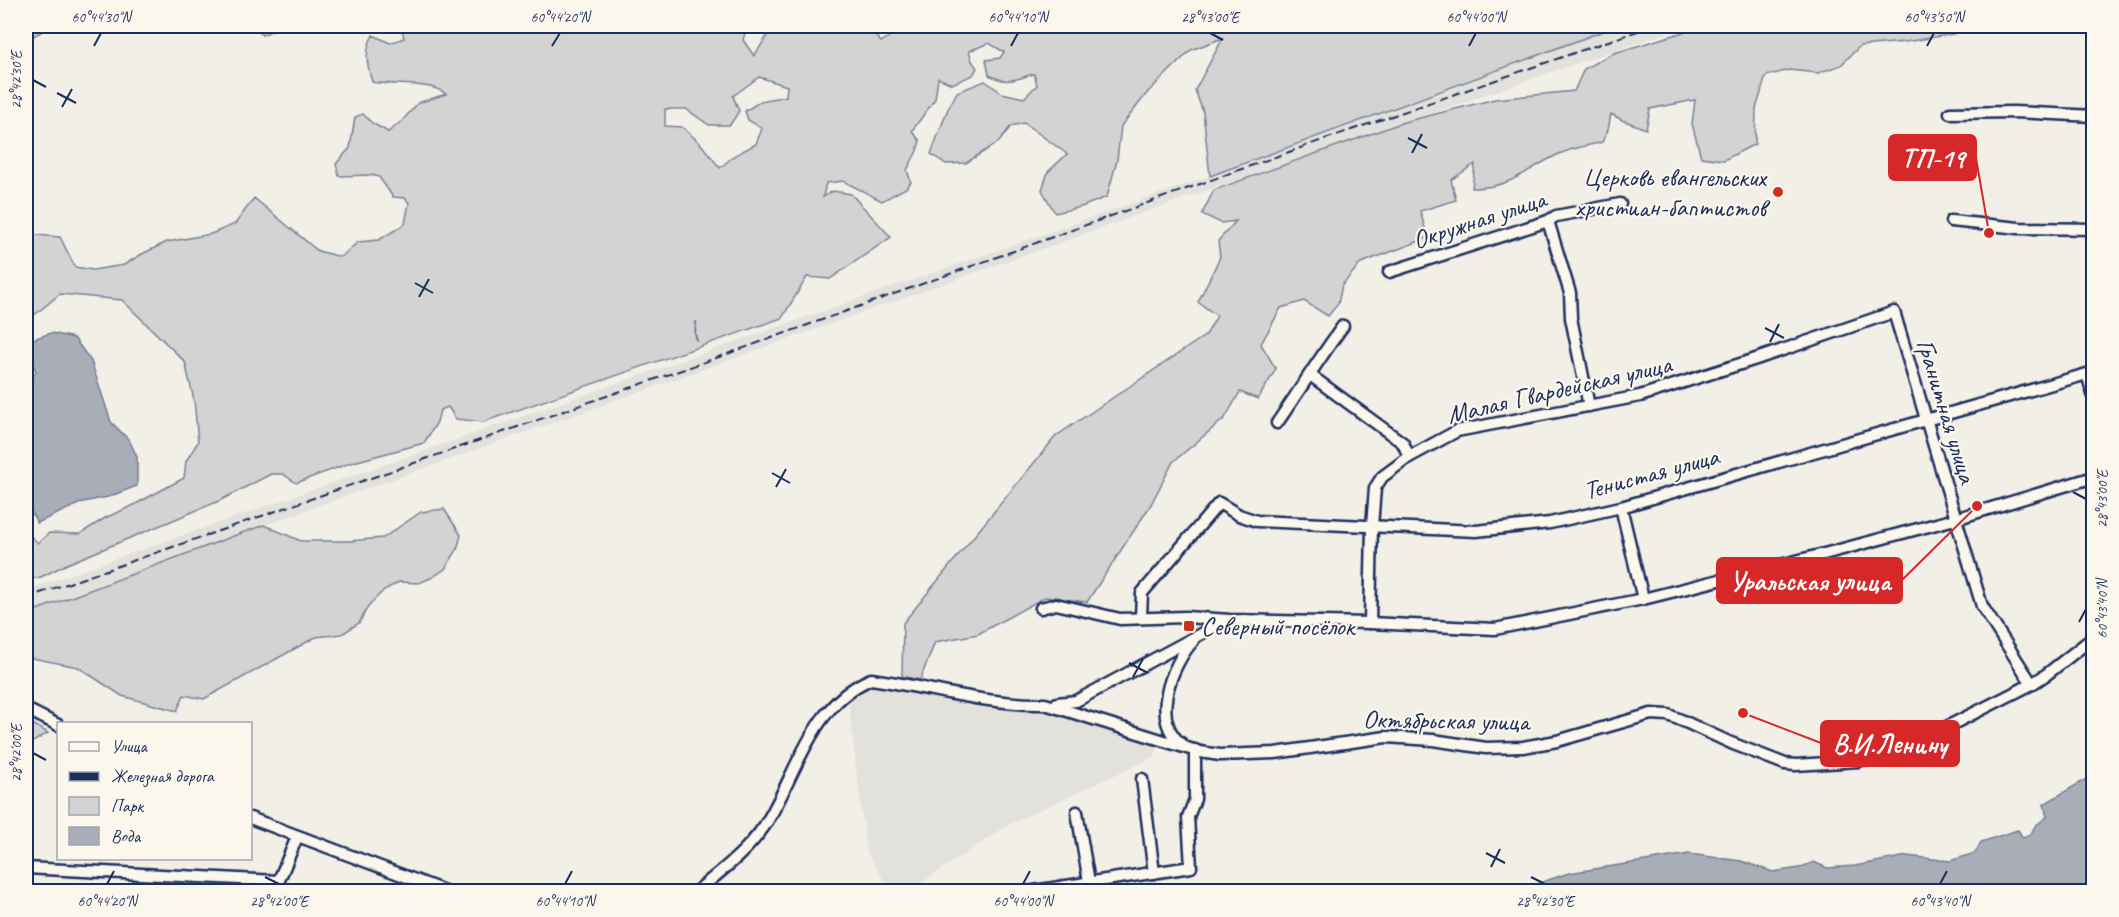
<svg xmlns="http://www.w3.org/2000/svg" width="2119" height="917" viewBox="0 0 2119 917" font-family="Caveat,sans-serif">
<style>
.built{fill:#e2e1dc}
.green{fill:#d2d3d2;stroke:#768198;stroke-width:1.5;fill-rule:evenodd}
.water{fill:#a9adb7;stroke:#707b93;stroke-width:1.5}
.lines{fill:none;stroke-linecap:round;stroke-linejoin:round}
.stream{stroke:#707b93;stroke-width:2}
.minor-casing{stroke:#1b2f5e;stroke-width:15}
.minor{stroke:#fbf7ec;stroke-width:10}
.rail{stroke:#1b2f5e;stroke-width:2;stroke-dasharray:9 4.5;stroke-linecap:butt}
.ticks{fill:none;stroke:#1b2f5e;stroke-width:2}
.poi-dot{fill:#c8321e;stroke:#fbf7ec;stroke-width:2}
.labels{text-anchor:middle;stroke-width:4.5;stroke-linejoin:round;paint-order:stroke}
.poi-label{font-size:26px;fill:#1b2f5e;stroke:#fbf7ec;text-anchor:end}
.street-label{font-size:26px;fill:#1b2f5e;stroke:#fbf7ec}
.leader{fill:none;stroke:#d62828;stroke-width:2}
.callout-dot{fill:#d62828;stroke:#fbf7ec;stroke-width:2}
.callout{fill:#d62828;stroke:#d62828;stroke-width:2}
.callout-label{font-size:27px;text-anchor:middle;font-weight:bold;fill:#fff}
.neatline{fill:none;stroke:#1b2f5e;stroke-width:2}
.ticks-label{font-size:15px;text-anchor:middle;fill:#1b2f5e}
</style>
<rect width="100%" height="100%" fill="#f2efe6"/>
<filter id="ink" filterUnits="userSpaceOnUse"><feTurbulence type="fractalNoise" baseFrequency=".0167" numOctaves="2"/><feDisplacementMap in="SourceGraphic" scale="12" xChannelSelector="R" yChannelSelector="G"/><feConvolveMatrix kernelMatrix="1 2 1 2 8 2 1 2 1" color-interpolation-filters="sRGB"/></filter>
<g filter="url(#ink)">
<!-- built -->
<g class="built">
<polygon points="1617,26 1686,26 1177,201 239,534 26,614 26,590 1210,176"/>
<polygon points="878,685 992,707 1047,709 1159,743 1155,756 1010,824 908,891 891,891 866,851 848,697 861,689"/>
</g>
<!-- green -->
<g class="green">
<polygon points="26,26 52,26 26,40"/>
<polygon points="253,26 282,26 262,35"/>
<path d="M 401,26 L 747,26 L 743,40 L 754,56 L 766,38 L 770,26 L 808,26 L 826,32 L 846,26 L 866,26 L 881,42 L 905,26 L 1617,26 L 1210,176 L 1203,112 L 1195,90 L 1223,38 L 1191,50 L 1148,92 L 1121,126 L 1117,160 L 1107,197 L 1081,207 L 1055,213 L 1042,190 L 1048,172 L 1067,154 L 1024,123 L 1011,126 L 999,142 L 966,163 L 946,164 L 931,154 L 947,111 L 957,92 L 985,81 L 1002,93 L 1024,98 L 1037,85 L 1034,74 C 1014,79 1009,85 989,75 L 986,60 L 1000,58 L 1004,52 L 989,43 L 969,51 L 972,61 L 977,68 L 973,75 L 952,84 L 938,78 L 935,99 L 912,131 L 920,141 L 917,151 L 907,170 L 911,182 L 906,188 L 882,201 L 843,181 L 826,183 L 823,197 L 833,191 L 851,194 L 891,237 L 830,279 L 807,277 L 782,318 L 483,422 L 456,419 L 448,407 L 440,410 L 437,422 L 424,443 L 350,463 L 296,483 L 283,474 L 271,474 L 219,501 L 67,564 L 41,577 L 26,580 L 26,532 L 38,543 L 49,533 L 80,534 L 105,518 L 132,506 L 184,478 L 186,461 L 198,442 L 194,400 L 185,362 L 122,300 L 60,294 L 26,322 L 26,234 L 60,237 L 75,267 L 93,270 L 124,265 L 142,254 L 167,242 L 211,234 L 235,224 L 254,198 L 318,251 L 341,257 L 358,242 L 379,240 L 405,224 L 409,203 L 405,198 L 393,197 L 379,177 L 372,175 L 339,176 L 336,164 L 350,148 L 355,117 L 363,114 L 372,123 L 388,132 L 402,121 L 418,103 L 446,94 C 430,81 394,86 372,82 C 367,65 364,51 373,35 L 390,43 L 404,38 ZM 759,77 L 787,86 L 786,96 L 761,101 L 745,111 L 748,120 L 762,128 L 756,144 L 735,155 L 720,168 L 700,143 L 682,127 L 665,126 L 665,109 L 686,109 L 709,125 L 730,125 L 739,111 L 733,96 Z"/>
<path d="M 1703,26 L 1951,26 L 1954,34 L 1905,42 L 1860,46 L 1841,65 L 1818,73 L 1789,70 L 1766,76 L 1756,109 L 1755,144 L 1724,160 L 1701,157 L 1692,124 L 1695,100 L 1650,109 L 1646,129 L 1622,120 L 1611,114 L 1608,130 L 1602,142 C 1587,146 1570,148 1557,155 C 1525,170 1512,188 1472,188 L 1475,164 L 1451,180 L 1456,200 L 1420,211 L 1428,238 L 1361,263 L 1342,285 L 1338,304 L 1328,316 L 1304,301 L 1281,308 L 1261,344 L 1276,369 L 1258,399 L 1240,392 L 1225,418 L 1173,462 L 1150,506 L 1087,602 L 1045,597 L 978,634 L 935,642 L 920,680 L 902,676 L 903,623 L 1056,436 L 1206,335 L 1217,316 L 1198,302 L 1220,257 L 1218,241 L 1236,221 L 1221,223 L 1202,214 L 1214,190 L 1404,122 L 1495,99 L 1574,91 L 1584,69 L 1611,54 Z"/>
<polygon points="444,509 461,535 457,550 445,569 433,577 419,583 399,582 384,590 369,605 359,623 342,634 316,637 204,699 184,695 177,711 122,696 78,667 26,657 26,614 239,534 264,525 301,541 349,541 383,538 421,512"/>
<polygon points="26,720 48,733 33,742 26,739"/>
</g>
<!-- water -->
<g class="water">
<polygon points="51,333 74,338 91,361 111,422 129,440 137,457 137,486 108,497 83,502 37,523 26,501 26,391 36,371 30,358 27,341"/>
<polygon points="2093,775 2093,891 1515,891 1569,873 1689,854 1741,861 1773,872 1799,868 1814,862 1827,868 1855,866 1907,856 1950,861 1975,853 1981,842 2018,830 2023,838 2031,834 2035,826 2047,817 2044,804"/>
</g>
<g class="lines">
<!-- stream -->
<polyline class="stream" points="696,322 695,334 697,341"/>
<!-- minor casing -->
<g class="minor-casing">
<g id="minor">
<polyline points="1950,113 2014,112 2094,116"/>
<polyline points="1548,221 1570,293 1571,318 1589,406"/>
<polyline points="1951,221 2019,228 2094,229"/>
<polyline points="1389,272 1548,221 1556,216 1620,204"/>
<polyline points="1310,375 1403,443 1409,457"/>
<path d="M 1277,423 C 1300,390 1320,357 1343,326"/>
<polyline points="1621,507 1643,599"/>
<polyline points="1041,608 1056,604 1120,619 1186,617 1230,620 1370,623 1495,629 1643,599 1824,554 1955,519 2094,477"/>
<polyline points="1141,617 1142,593 1219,503 1239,515 1257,521 1476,531 1550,523 1621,507 2087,374 2094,397"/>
<polyline points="1370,623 1372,526 1375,488 1382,477 1409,457 1457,431 1640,396 1756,359 1894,312 1982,606 2032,684"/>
<polyline points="1057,703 1076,701 1225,621"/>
<polyline points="26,709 58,725"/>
<path d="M 1183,745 C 1149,722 1171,665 1193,641"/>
<polyline points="1142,779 1154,873"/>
<polyline points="1077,812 1089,882"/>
<polyline points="250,818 447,892"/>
<polyline points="26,868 278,881"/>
<polyline points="274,892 297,837"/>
<path d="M 696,892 C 721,871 747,852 765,825 C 797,774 811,704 871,679 C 929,687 985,705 1045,704 L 1200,752 L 1220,755 L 1275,753 L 1386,737 L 1433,740 L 1486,748 L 1523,747 L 1557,741 L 1651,714 L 1668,715 L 1681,720 L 1731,743 L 1785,764 L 1796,765 L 1858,761 L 1899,751 L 2032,684 L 2047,674 L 2094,637"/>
<polyline points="1027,892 1191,867 1188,817 1195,799 1195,750"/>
</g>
</g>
<!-- minor -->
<use href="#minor" class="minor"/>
<!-- rail -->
<polyline class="rail" points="26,598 716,358 1328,138 1652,26"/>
</g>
</g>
<!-- ticks -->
<path class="ticks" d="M 1210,33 L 1223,40M 94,46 L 101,33M 552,46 L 560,33M 1011,46 L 1018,33M 1469,46 L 1476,33M 1927,46 L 1934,33M 33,80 L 46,87M 57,93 L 76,103M 62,107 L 72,89M 1408,138 L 1427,148M 1412,153 L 1422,134M 415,283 L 433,293M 419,297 L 429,279M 1765,328 L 1784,338M 1770,342 L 1779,324M 772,473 L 790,483M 776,487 L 786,469M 2073,492 L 2086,499M 2079,622 L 2086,609M 1129,663 L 1148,673M 1133,677 L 1143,659M 33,753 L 46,760M 1486,853 L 1505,863M 1491,867 L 1500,849M 265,877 L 279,884M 1531,877 L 1545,884M 107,884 L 114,871M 565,884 L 572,871M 1023,884 L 1030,871M 1940,884 L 1947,871"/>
<!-- markers -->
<g class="poi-dot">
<circle cx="1778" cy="192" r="6"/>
<rect x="1183" y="620" width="12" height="12" rx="3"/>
</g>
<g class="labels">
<!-- poi labels -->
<g class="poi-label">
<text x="1766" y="186">Церковь евангельских<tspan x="1766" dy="30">христиан-баптистов</tspan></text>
<text x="1201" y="635" text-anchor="start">Северный посёлок</text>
</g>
<!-- street labels -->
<g class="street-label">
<text transform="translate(1479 219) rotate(-18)" y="9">Окружная улица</text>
<text transform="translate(1559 389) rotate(-13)" y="9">Малая Гвардейская улица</text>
<text transform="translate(1947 411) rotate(73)" y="9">Гранитная улица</text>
<text transform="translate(1651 473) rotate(-15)" y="9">Тенистая улица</text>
<text transform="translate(1446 720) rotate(1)" y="9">Октябрьская улица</text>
</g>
</g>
<!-- callouts -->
<path class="leader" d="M1989 233L1976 158M1977 506L1902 580M1743 713L1821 743"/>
<g class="callout-dot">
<circle cx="1989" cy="233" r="6"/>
<circle cx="1977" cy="506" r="6"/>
<circle cx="1743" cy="713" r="6"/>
</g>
<g class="callout">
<rect x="1889" y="135" width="87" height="45" rx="6"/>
<rect x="1717" y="558" width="185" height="45" rx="6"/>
<rect x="1821" y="721" width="138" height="45" rx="6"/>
</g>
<g class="callout-label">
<text x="1933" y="167">ТП-19</text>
<text x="1810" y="590">Уральская улица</text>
<text x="1890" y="753">В.И.Ленину</text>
</g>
<!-- margin -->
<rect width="2119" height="917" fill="none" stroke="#fbf7ec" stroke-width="66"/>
<!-- legend -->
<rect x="57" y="722" width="195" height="138" fill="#fbf7ec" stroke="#a1a7b3" stroke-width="1.5"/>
<rect x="69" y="742" width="30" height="9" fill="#fbf7ec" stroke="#a1a7b3" stroke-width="1.5"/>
<text x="111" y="752" font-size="18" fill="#1b2f5e">Улица</text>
<rect x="69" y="772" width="30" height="9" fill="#1b2f5e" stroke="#a1a7b3" stroke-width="1.5"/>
<text x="111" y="782" font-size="18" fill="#1b2f5e">Железная дорога</text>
<rect x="69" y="797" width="30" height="18" fill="#d2d3d2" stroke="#a1a7b3" stroke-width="1.5"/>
<text x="111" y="812" font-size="18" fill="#1b2f5e">Парк</text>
<rect x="69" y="827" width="30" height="18" fill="#a9adb7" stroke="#a1a7b3" stroke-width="1.5"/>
<text x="111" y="842" font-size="18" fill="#1b2f5e">Вода</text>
<rect x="33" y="33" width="2053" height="851" class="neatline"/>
<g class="ticks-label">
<text x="101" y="22">60°44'30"N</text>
<text x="560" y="22">60°44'20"N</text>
<text x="1018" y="22">60°44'10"N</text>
<text x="1210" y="22">28°43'00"E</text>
<text x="1476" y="22">60°44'00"N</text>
<text x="1934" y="22">60°43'50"N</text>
<text transform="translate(16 80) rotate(-90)" y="5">28°42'30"E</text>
<text transform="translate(2102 499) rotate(-90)" y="5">28°43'00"E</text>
<text transform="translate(2102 609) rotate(-90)" y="5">60°43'40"N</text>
<text transform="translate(16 753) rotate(-90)" y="5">28°42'00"E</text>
<text x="107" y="906">60°44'20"N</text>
<text x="279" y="906">28°42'00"E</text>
<text x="565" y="906">60°44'10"N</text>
<text x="1023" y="906">60°44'00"N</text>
<text x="1545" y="906">28°42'30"E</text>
<text x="1940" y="906">60°43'40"N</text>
</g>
</svg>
